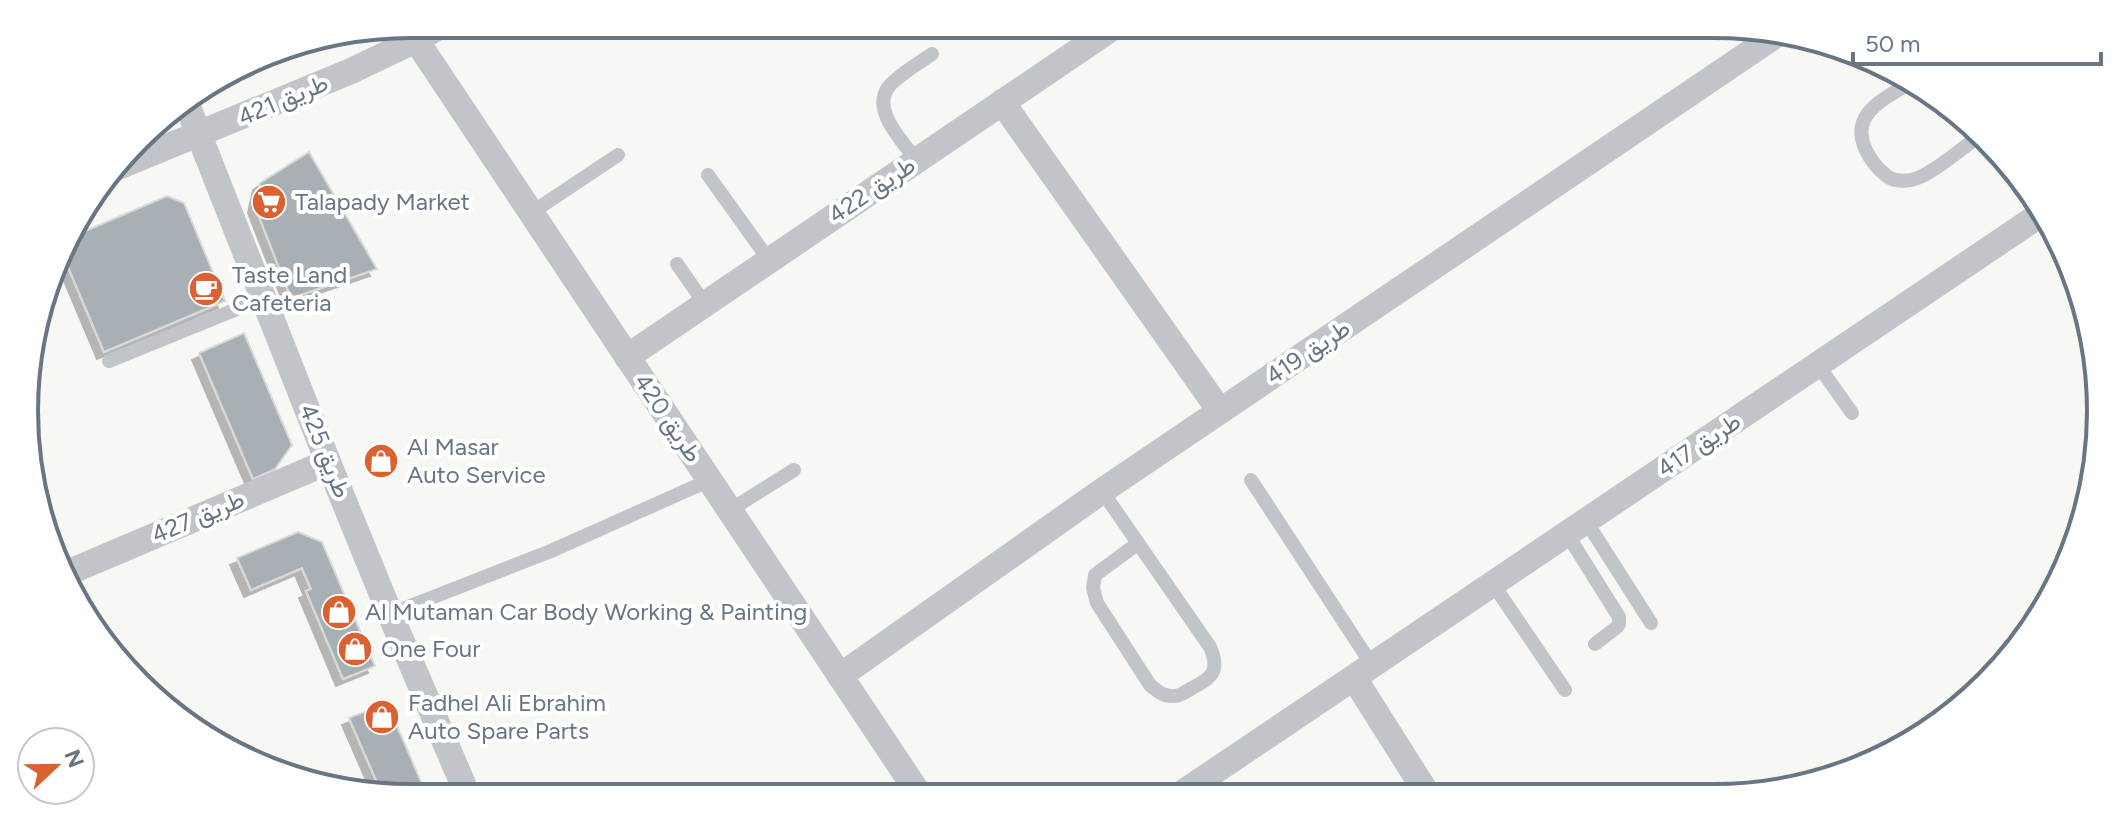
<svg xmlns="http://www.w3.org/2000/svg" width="2125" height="822" viewBox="0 0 2125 822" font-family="Figtree,Vazirmatn,sans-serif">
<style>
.building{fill:#a8afb5;stroke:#d9d9d7;stroke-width:2;filter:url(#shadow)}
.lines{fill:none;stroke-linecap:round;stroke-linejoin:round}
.lane{stroke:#c1c4c8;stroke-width:14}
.street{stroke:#c1c4c8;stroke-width:26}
.labels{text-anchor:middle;stroke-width:8;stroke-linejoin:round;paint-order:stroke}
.street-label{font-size:24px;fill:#687684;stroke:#fff}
.poi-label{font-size:24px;fill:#687684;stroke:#fff;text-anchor:start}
.rim{fill:none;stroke:#687684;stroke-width:4}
</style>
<defs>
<filter id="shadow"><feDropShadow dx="-7" dy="7" stdDeviation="0" flood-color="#0004"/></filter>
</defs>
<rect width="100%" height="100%" fill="#f7f7f4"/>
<!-- building -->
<g class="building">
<polygon points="309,152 377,269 291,298 255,206 260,183"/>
<polygon points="167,196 184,203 225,301 104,352 63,255 69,238"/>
<polygon points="244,333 292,445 275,469 253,479 199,353"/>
<polygon points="298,532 322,542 375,666 343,679 306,591 311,589 302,568 251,590 237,558"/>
<polygon points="387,703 428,798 382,794 349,718"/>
</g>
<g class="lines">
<!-- lane -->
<g class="lane">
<path d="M 1908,84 C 1894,93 1873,103 1865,118 C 1854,138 1871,164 1887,176 C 1893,181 1904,181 1911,180 C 1929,177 1962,148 1978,137"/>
<path d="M 916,160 C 903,141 868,108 891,84 C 903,72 919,63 932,54"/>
<polyline points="708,175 769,260"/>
<polyline points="531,213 618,155"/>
<polyline points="677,264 705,304"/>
<polyline points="109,361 264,298"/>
<polyline points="1818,365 1852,413"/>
<polyline points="1251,480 1372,665"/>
<path d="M 1102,491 L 1210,647 C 1220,670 1213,678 1192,688 C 1187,691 1180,696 1174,696 C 1164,697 1157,691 1150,685 L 1097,603 L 1093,588 L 1095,575 L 1137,544"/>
<polyline points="730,510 794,470"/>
<polyline points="1586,521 1651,623"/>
<polyline points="1567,534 1619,617 1619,624 1617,627 1595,644"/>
<polyline points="1493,584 1565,690"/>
<polyline points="390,614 551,551 710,480"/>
</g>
<!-- street -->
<g class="street">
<polyline points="416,40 921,797"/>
<polyline points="186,102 328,462 390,614 469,798"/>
<polyline points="1002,102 1220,411"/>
<polyline points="118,167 351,71 416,40 444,24"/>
<polyline points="627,357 1118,24"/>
<polyline points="67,573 328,462"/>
<polyline points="840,676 1102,491 1779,33"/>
<polyline points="1354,678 1428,795"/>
<polyline points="1178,796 2044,212"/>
</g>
</g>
<!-- icons -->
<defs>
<g id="supermarket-disc" transform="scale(1.8)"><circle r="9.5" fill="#db6131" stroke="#fff"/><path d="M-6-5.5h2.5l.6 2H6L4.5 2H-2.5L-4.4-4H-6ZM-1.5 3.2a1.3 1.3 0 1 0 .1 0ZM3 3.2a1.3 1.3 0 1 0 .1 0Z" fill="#fff"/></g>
<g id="cafe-disc" transform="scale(1.8)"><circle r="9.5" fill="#db6131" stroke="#fff"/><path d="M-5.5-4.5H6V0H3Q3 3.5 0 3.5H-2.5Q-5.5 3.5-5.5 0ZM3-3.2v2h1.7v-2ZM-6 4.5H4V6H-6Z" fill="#fff"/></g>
<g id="shop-disc" transform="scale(1.8)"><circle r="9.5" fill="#db6131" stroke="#fff"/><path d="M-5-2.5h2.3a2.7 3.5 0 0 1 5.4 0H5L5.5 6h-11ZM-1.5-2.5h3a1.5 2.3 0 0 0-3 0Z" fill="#fff"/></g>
</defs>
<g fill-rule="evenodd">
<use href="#supermarket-disc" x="269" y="202"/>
<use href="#cafe-disc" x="206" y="289"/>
<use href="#shop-disc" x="381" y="461"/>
<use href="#shop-disc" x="339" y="612"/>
<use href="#shop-disc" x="355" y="649"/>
<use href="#shop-disc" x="382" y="717"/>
</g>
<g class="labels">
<!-- street labels -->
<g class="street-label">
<text transform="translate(283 100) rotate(-23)" y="8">طريق 421</text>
<text transform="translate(872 190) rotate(-34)" y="8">طريق 422</text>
<text transform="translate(1308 352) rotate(-34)" y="8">طريق 419</text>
<text transform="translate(668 418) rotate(56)" y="8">طريق 420</text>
<text transform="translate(1699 445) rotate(-34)" y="8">طريق 417</text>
<text transform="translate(325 451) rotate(68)" y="8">طريق 425</text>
<text transform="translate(198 517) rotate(-23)" y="8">طريق 427</text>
</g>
<!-- poi labels -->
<g class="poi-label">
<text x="295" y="210">Talapady Market</text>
<text x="232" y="283">Taste Land<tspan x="232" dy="28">Cafeteria</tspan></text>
<text x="407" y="455">Al Masar<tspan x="407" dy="28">Auto Service</tspan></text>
<text x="365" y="620">Al Mutaman Car Body Working &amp; Painting</text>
<text x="381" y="657">One Four</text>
<text x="408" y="711">Fadhel Ali Ebrahim<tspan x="408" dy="28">Auto Spare Parts</tspan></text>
</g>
</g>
<!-- crop -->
<path d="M0 0H2125V822H0ZM411 38H1714A373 373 0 0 1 2087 411V411A373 373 0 0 1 1714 784H411A373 373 0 0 1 38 411V411A373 373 0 0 1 411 38Z" fill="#fff" fill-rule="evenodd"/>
<path class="rim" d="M411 38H1714A373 373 0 0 1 2087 411V411A373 373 0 0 1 1714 784H411A373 373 0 0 1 38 411V411A373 373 0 0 1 411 38Z"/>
<!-- north arrow -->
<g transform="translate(56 766) rotate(68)"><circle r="38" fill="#ffffff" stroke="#c3c8ce" stroke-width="2"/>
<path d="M0-6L14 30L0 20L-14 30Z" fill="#db6131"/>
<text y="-12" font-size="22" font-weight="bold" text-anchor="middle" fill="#687684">N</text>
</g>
<!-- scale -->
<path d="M1853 52v12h248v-12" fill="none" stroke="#687684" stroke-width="4"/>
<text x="1865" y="52" font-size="24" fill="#687684" stroke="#ffffff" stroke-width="6" paint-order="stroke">50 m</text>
</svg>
